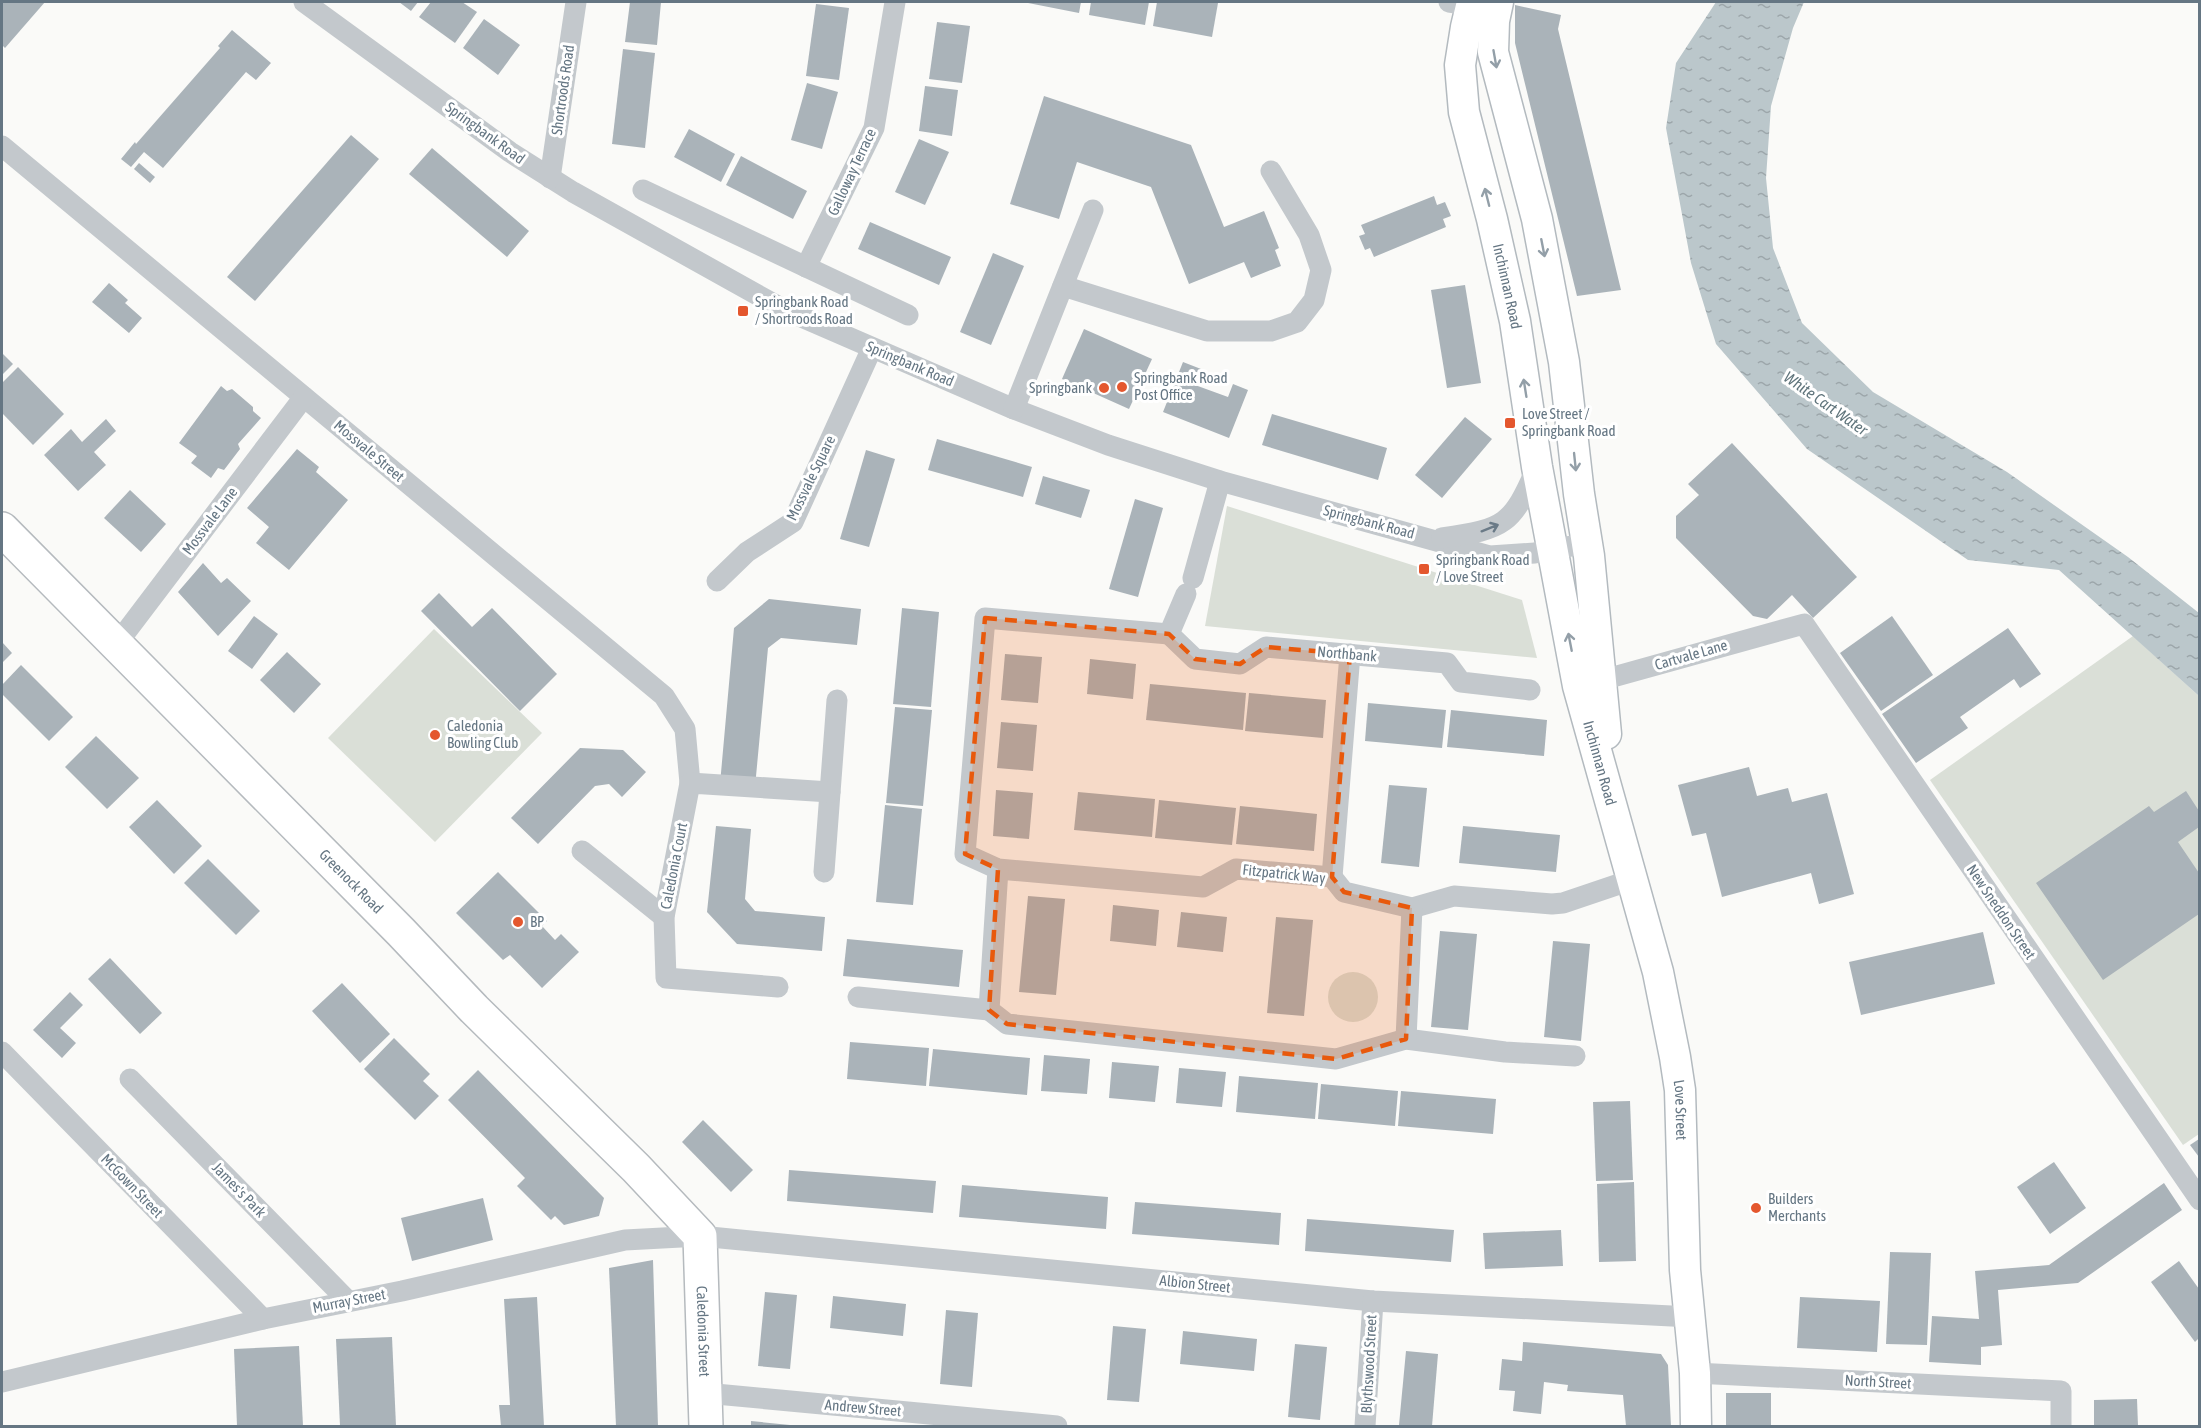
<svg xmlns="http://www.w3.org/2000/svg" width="2201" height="1428" viewBox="0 0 2201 1428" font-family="'Asap Condensed',sans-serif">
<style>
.green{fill:#dadfd7}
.water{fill:url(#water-ripples)}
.building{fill:#aab3b9}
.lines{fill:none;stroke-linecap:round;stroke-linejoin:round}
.secondary-casing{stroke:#b3babf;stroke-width:33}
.primary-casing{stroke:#b5babe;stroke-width:36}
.street{stroke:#c3c8cc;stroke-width:21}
.secondary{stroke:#fff;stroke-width:30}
.primary{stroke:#fff;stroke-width:33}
.oneway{stroke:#939fa8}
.oneway2{stroke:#6a7a87}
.marked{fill:#e8590c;fill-opacity:0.2;stroke:#e8590c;stroke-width:4.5;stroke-dasharray:12 8;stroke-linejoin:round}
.poi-dot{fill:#e4572e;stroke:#fff;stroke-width:2}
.labels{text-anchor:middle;stroke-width:6;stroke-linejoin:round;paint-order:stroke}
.street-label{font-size:15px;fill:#657683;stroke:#fff}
.poi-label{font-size:15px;fill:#657683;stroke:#fff;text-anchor:start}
.water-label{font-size:16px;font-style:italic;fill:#60757c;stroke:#fff}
</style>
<defs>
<pattern id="water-ripples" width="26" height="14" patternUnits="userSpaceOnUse" patternTransform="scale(1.5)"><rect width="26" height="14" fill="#bbc7cb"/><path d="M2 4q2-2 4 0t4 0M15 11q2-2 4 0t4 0" fill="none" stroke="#9ca6aa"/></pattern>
</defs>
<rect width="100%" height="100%" fill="#fafaf8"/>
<!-- green -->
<g class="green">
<polygon points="1227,506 1522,600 1537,658 1205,626"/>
<polygon points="434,629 542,733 435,842 328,738"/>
<polygon points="2133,636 2199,696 2199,1134 2183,1145 1930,780"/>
<circle cx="1353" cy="997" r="25"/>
</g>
<!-- water -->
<polygon class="water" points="1716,2 1804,2 1793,28 1771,106 1766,178 1773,248 1802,323 1873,392 2007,472 2128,557 2199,613 2199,696 2059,570 1968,560 1807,449 1716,344 1691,263 1666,128 1676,63"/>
<!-- building -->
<g class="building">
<polygon points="2,2 45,2 5,48 2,45"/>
<polygon points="399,2 418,2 411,11"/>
<polygon points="431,2 462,2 477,12 455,43 419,17"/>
<polygon points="630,2 661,2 657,45 625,42"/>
<polygon points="1023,2 1081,2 1079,13"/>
<polygon points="1091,2 1149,2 1145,25 1089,15"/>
<polygon points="1157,2 1218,3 1212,37 1153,26"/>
<polygon points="816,4 849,8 839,80 806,76"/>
<polygon points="1515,5 1561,15 1558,29 1621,290 1577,296 1515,43"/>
<polygon points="484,19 520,45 498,75 463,48"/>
<polygon points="937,22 970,26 962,83 929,79"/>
<polygon points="232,30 271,63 256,80 246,72 163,168 144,152 131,167 121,159 135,142 136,144 220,48 218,46"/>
<polygon points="623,49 655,53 645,148 612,144"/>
<polygon points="807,83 838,92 822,149 791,140"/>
<polygon points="925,86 958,90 952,136 919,131"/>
<polygon points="1044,96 1191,145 1224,227 1264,211 1279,248 1275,250 1281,266 1251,278 1244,262 1189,284 1151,187 1077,162 1059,219 1010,204"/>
<polygon points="689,129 735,154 721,182 674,157"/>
<polygon points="351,135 379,159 255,301 227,277"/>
<polygon points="919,139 949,152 925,205 895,192"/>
<polygon points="432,148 529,231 507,257 409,174"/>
<polygon points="741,156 807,191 793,219 726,185"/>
<polygon points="139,163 155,177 150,183 134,169"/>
<polygon points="1434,196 1437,205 1445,202 1451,216 1443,219 1446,227 1374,257 1370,248 1365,250 1359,236 1365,234 1361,225"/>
<polygon points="870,222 951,257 939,285 858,249"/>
<polygon points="993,253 1024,266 991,345 960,332"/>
<polygon points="109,283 128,300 125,303 142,318 129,333 92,302"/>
<polygon points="1465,285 1481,383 1447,388 1431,290"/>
<polygon points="1084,329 1152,359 1129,409 1062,379"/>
<polygon points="2,353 13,364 2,375"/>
<polygon points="1183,362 1201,369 1195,385 1228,397 1233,384 1248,390 1229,438 1163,412"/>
<polygon points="18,367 64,414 33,445 2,413 2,383"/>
<polygon points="221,386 227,391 232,389 253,407 253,411 261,418 238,444 240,449 224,470 218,468 211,478 191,463 197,456 179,443"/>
<polygon points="1272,414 1387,448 1378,480 1262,445"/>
<polygon points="1465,417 1492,439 1442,498 1415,475"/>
<polygon points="106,419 116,431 94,452 106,465 78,491 44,455 71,429 82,442"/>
<polygon points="937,439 1032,467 1023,497 928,470"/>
<polygon points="1732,443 1857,577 1813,618 1792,595 1767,619 1753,616 1676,538 1676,516 1699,495 1688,484"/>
<polygon points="297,449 319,467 316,472 348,500 289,570 256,543 269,527 247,508"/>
<polygon points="866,450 895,459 869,547 840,539"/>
<polygon points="1043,476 1090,490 1081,518 1035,504"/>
<polygon points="130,490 166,524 141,552 104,518"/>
<polygon points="1135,499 1163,508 1138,597 1109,589"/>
<polygon points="203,563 221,583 227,578 251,601 218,636 178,592"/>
<polygon points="439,593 472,627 492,608 557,674 520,711 421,611"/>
<polygon points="769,599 861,609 857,645 781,638 768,648 755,787 720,784 734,628"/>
<polygon points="902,608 939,612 931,707 893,704"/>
<polygon points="254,616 278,634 252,669 228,651"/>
<polygon points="1892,616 1933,675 1881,711 1840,653"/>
<polygon points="2008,628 2041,674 2020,688 2014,679 1960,717 1968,728 1916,763 1882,714"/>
<polygon points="2,642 12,653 2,663"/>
<polygon points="287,652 321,684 294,713 260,680"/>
<polygon points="1005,654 1042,657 1038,703 1001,700"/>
<polygon points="1090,659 1136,664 1133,699 1087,694"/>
<polygon points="21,665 73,717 49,741 2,694 2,685"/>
<polygon points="1150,684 1246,693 1243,730 1146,720"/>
<polygon points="1249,693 1326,700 1323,738 1245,731"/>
<polygon points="1368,703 1446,710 1442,748 1365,741"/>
<polygon points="895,707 932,710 923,806 886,803"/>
<polygon points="1451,710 1547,720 1544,756 1447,747"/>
<polygon points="1001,722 1037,725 1033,771 997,768"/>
<polygon points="96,736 139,778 107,809 65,767"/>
<polygon points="580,748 623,750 646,772 622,797 609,784 595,786 538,844 511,818"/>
<polygon points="1749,767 1757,796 1788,788 1792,802 1827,793 1854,894 1819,904 1811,873 1722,897 1706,833 1692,836 1678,785"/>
<polygon points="1389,785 1427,788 1419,867 1381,863"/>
<polygon points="996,790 1033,793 1029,839 993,836"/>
<polygon points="2186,791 2199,811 2199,827 2178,842 2199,873 2199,914 2103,980 2036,883 2149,806 2154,812"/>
<polygon points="1078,792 1155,799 1152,837 1074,830"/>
<polygon points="157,800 202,846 174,874 129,827"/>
<polygon points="1159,800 1236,808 1232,845 1155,838"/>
<polygon points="885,805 922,809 913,905 876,902"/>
<polygon points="1240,806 1317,814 1314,851 1236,844"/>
<polygon points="716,826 751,829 745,899 755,911 825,917 822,951 737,944 707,912"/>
<polygon points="1463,826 1560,835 1556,872 1459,863"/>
<polygon points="208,859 260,911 236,935 184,883"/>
<polygon points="498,872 547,921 542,926 555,940 561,934 579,952 542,988 510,955 503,960 456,913"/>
<polygon points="1028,896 1065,899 1056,995 1019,992"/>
<polygon points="1113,905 1159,910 1156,946 1110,941"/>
<polygon points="1181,912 1227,917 1223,952 1177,947"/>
<polygon points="1276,917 1313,920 1304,1016 1267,1013"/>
<polygon points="1440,931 1477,934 1468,1030 1431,1027"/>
<polygon points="1983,932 1995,984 1861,1015 1849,962"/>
<polygon points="847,939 963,950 959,987 843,976"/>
<polygon points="1553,941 1590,944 1581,1041 1544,1037"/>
<polygon points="110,958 162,1013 140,1034 88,979"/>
<polygon points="342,983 390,1034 360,1063 312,1011"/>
<polygon points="70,992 83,1005 60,1028 76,1043 62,1058 33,1030"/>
<polygon points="394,1038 430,1074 423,1081 439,1096 415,1120 364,1069"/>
<polygon points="850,1042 929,1048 926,1086 847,1079"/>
<polygon points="933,1049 1030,1058 1027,1095 929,1086"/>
<polygon points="1044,1055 1090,1059 1087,1094 1041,1091"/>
<polygon points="1112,1062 1159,1066 1155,1102 1109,1098"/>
<polygon points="1179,1068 1226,1072 1222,1107 1176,1103"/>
<polygon points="478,1070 604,1198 599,1216 564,1225 555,1216 551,1220 517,1186 525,1178 448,1100"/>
<polygon points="1239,1076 1318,1083 1315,1119 1236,1112"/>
<polygon points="1321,1084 1398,1091 1395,1126 1318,1119"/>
<polygon points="1401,1091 1496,1099 1493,1134 1398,1126"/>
<polygon points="1630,1101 1633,1180 1596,1181 1593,1102"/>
<polygon points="703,1120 753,1170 731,1192 682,1142"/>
<polygon points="2199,1139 2199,1157 2190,1145"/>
<polygon points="2054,1162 2086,1208 2050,1234 2017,1187"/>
<polygon points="789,1170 936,1181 933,1213 787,1201"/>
<polygon points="1634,1182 1636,1261 1599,1262 1597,1184"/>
<polygon points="2164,1183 2182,1210 2078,1283 1998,1290 2002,1345 1981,1347 1981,1365 1929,1362 1932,1316 1979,1319 1975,1271 2049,1265"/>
<polygon points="962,1185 1108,1197 1106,1229 959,1217"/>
<polygon points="483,1198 493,1240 412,1261 401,1218"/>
<polygon points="1135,1202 1281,1213 1279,1245 1132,1234"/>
<polygon points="1307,1219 1454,1230 1451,1262 1305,1251"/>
<polygon points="1561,1230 1563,1266 1485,1269 1483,1233"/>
<polygon points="1890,1252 1931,1253 1927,1345 1886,1344"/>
<polygon points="653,1260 658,1426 616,1426 609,1268"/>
<polygon points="2179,1261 2199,1289 2199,1338 2195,1342 2151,1282"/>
<polygon points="765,1292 797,1295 790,1369 758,1366"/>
<polygon points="833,1296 906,1304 903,1336 830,1328"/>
<polygon points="537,1297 544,1426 501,1426 499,1405 510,1405 504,1299"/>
<polygon points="1800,1297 1880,1301 1877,1352 1797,1348"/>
<polygon points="946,1310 978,1313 972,1387 940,1384"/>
<polygon points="1113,1326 1146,1329 1139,1402 1107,1400"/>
<polygon points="1183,1331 1257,1339 1254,1371 1180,1364"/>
<polygon points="392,1337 396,1426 340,1426 336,1339"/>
<polygon points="1523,1342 1661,1354 1668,1365 1671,1426 1626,1426 1623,1395 1567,1391 1568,1385 1544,1382 1541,1414 1513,1411 1515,1391 1499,1390 1502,1359 1522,1361"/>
<polygon points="1295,1344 1327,1347 1320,1420 1288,1417"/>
<polygon points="299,1346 303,1426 237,1426 234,1349"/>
<polygon points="1406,1351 1438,1354 1432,1426 1399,1425"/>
<rect x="1726" y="1393" width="45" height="33"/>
<polygon points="2137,1399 2138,1426 2094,1426 2094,1400"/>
<polygon points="751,1421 790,1425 790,1426 751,1426"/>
</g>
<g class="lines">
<!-- secondary casing -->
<g class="secondary-casing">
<g id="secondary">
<path id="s1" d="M 1472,2 L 1466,27 L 1460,65 L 1464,112 L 1492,219 L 1515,321 L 1537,467 L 1578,686 L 1658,972 L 1675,1057 L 1680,1090 L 1685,1270 L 1695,1373 L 1696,1426"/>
<polyline points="1498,2 1494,21 1493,52 1537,219 1564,362 1579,494 1589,556 1606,734"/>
</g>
</g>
<!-- primary casing -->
<g class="primary-casing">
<g id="primary">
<path id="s2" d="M 2,529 L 401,932 L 474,1009 L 636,1168 L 700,1236 L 706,1426"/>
</g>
</g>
<!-- street -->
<g class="street">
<polyline points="304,2 510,152 573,192 781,308 1014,409 1108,445 1220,481 1490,556 1535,553 1587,543"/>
<polyline points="1449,2 1484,7"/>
<polyline points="2,146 664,696 685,729 690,783"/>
<polyline points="550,178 576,2"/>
<polyline points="643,190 908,315"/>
<polyline points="806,267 874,128 895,2"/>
<polyline points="1063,286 1207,331 1271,331 1297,322 1314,300 1321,270 1309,235 1271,171"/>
<polyline points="1014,409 1093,210"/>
<path d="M 1442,538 C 1505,529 1512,525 1537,467"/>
<polyline points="1193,578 1220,481"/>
<polyline points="717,581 747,552 793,522 872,348"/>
<polyline points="1169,634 985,618 965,854 998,869 1203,887 1236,869 1332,877 1344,892 1412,908 1454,896 1552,904 1563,903 1634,879"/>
<polyline points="1169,634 1195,659 1240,664 1266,647 1447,663 1461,682 1530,690"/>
<polyline points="1169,634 1186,594"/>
<polyline points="116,645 304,397"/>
<polyline points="1588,684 1804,624 2200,1200"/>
<polyline points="582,851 664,917"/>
<polyline points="998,869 989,1010 1007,1024 1336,1059 1406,1039 1505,1052 1575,1056"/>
<polyline points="824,872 837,700"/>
<polyline points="1332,877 1350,654"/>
<polyline points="778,987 666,978 664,917 690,783 830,792"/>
<polyline points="858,997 989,1010"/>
<polyline points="1406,1039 1412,908"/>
<polyline points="2,1052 263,1319"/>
<polyline points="130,1079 348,1301"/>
<polyline points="1695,1373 2061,1391 2061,1426"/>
<polyline points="2,1382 263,1319 402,1291 625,1240 700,1236 1373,1301 1691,1317"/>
<polyline points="705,1393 1057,1426"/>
<polyline points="1365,1426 1373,1301"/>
</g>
<!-- secondary -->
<use href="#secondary" class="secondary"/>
<!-- primary -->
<use href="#primary" class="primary"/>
</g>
<!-- one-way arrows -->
<defs><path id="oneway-shaft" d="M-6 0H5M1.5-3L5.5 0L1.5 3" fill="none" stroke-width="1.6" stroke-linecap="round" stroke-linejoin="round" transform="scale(1.5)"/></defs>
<g class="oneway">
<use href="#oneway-shaft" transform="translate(1495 59) rotate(80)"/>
<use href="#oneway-shaft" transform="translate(1487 197) rotate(-104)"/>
<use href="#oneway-shaft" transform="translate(1543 248) rotate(79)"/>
<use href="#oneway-shaft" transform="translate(1525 388) rotate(-99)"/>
<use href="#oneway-shaft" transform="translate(1575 462) rotate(84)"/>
<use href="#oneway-shaft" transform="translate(1570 642) rotate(-101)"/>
</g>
<use class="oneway2" href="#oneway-shaft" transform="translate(1490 528) rotate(-22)"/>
<!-- marked area -->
<path class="marked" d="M 985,618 L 1169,634 L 1195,659 L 1240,664 L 1266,647 L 1350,654 L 1332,877 L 1344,892 L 1412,908 L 1406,1039 L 1336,1059 L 1007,1024 L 989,1010 L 998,869 L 965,854 Z"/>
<!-- markers -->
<g class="poi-dot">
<rect x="737" y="305" width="12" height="12" rx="3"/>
<circle cx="1122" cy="387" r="6"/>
<circle cx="1104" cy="388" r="6"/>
<rect x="1504" y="417" width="12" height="12" rx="3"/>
<rect x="1418" y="563" width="12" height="12" rx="3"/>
<circle cx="435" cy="735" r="6"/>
<circle cx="518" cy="922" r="6"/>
<circle cx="1756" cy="1208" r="6"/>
</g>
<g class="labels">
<!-- street labels -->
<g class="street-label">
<text transform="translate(563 90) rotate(-82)" y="5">Shortroods Road</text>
<text transform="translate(485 133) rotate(36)" y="5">Springbank Road</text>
<text transform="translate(852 172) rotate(-65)" y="5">Galloway Terrace</text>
<text dy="5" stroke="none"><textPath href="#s1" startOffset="291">Inchinnan Road</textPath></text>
<text transform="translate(910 364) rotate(23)" y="5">Springbank Road</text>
<text transform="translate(369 451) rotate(40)" y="5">Mossvale Street</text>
<text transform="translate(811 478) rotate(-64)" y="5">Mossvale Square</text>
<text transform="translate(210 521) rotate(-53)" y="5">Mossvale Lane</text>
<text transform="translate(1369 522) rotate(15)" y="5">Springbank Road</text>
<text transform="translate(1347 654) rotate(5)" y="5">Northbank</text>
<text transform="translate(1691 655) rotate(-16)" y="5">Cartvale Lane</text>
<text dy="5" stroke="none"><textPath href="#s1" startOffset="777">Inchinnan Road</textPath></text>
<text transform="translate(674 866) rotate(-79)" y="5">Caledonia Court</text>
<text transform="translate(1284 874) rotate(6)" y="5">Fitzpatrick Way</text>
<text dy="5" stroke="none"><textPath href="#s2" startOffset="496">Greenock Road</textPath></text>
<text transform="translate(2001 912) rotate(56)" y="5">New Sneddon Street</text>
<text dy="5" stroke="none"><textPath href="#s1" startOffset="1134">Love Street</textPath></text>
<text transform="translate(132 1186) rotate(46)" y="5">McGown Street</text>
<text transform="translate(239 1190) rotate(46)" y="5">James's Park</text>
<text transform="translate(1195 1284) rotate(6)" y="5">Albion Street</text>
<text transform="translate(349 1301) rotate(-11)" y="5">Murray Street</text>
<text dy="5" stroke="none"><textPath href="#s2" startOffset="1089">Caledonia Street</textPath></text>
<text transform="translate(1369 1364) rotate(-87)" y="5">Blythswood Street</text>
<text transform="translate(1878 1382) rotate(3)" y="5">North Street</text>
<text transform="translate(863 1408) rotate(5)" y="5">Andrew Street</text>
</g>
<!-- poi labels -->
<g class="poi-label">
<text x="755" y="307">Springbank Road<tspan x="755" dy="17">/ Shortroods Road</tspan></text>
<text x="1134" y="383">Springbank Road<tspan x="1134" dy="17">Post Office</tspan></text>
<text x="1092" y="393" text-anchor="end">Springbank</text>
<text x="1522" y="419">Love Street /<tspan x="1522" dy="17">Springbank Road</tspan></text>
<text x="1436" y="565">Springbank Road<tspan x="1436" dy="17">/ Love Street</tspan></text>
<text x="447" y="731">Caledonia<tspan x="447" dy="17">Bowling Club</tspan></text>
<text x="530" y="927">BP</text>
<text x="1768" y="1204">Builders<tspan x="1768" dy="17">Merchants</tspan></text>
</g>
<!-- water labels -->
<g class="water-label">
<text transform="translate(1826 403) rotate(35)" y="6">White Cart Water</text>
</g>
</g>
<!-- border -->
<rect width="2201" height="1428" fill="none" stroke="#657683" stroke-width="6"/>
</svg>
